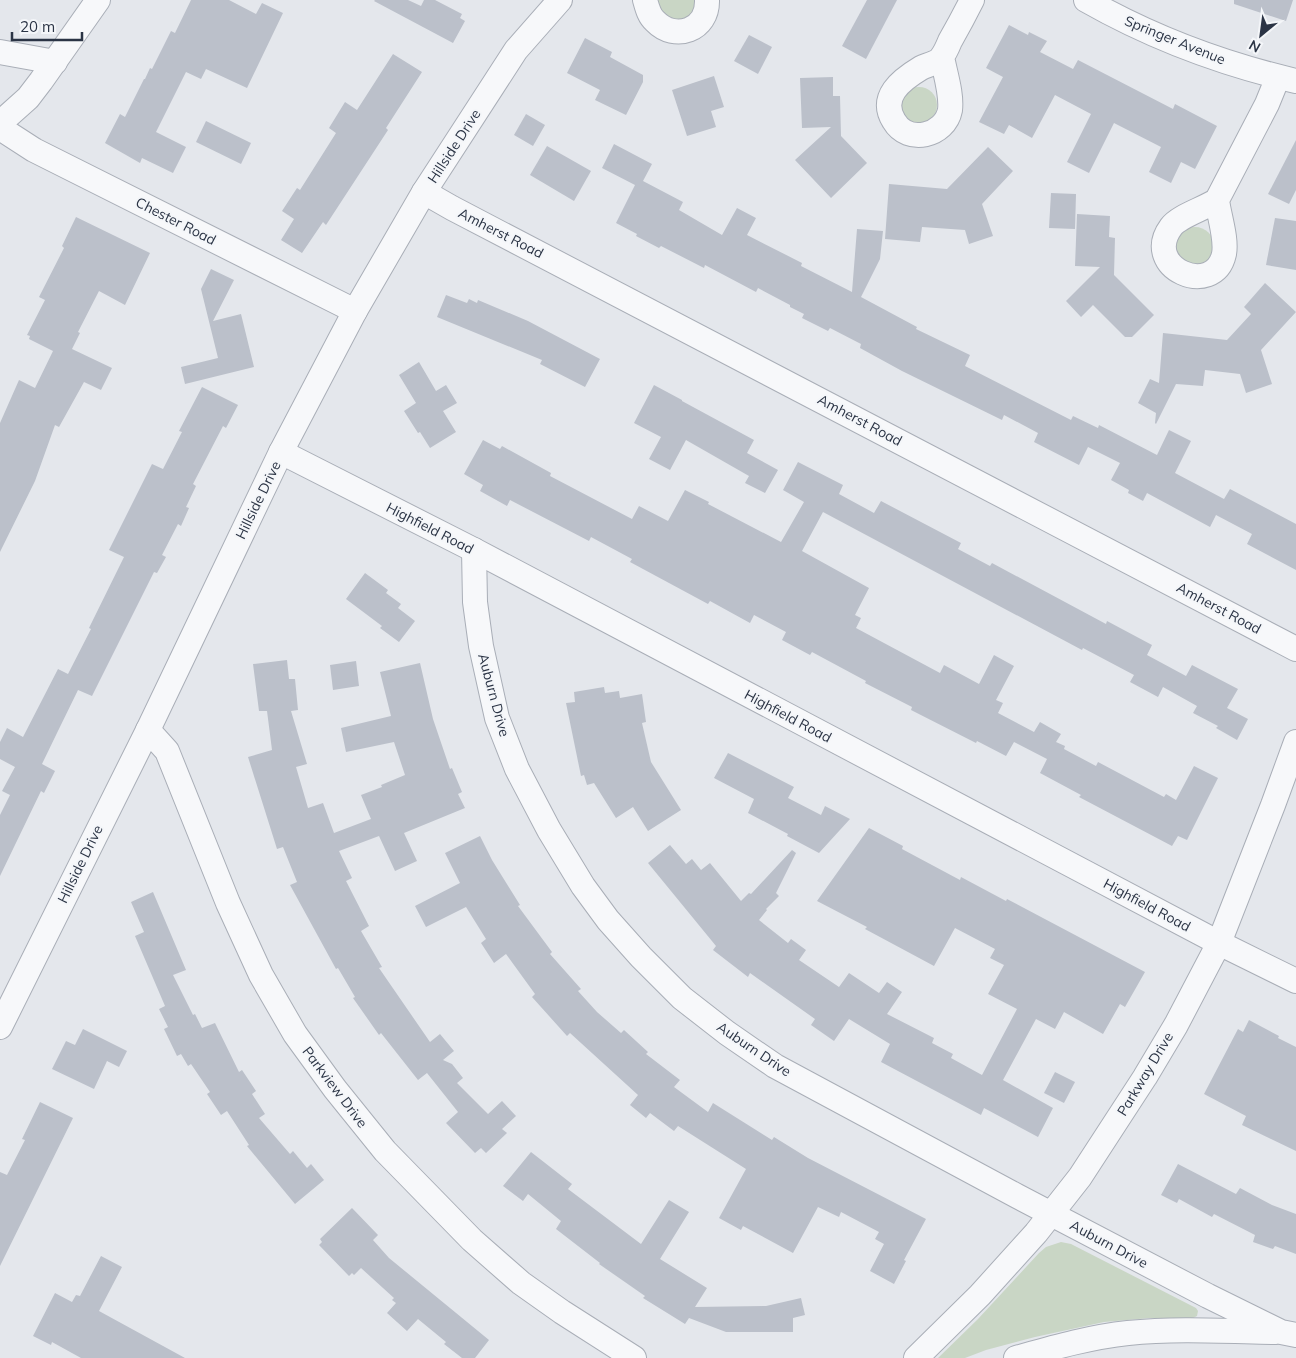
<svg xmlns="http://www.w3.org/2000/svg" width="1296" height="1358" viewBox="0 0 1296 1358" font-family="Mulish,sans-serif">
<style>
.green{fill:#c9d6c5}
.building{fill:#bbc0ca}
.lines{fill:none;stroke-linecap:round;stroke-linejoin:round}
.minor-casing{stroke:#a9aeb7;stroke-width:26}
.minor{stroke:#f7f8fa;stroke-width:24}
.labels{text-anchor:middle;stroke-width:4;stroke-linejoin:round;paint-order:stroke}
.street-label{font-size:14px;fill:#2b3445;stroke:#f4f6f9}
</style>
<rect width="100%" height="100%" fill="#e4e7ec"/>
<!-- green -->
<g class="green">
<polygon points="657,0 697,0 691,17 679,22 663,15"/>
<circle cx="919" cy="105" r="18"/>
<circle cx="1195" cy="246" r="19"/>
<polygon points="1061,1242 1071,1244 1196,1308 1198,1311 1197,1316 1193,1318 1150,1318 1104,1322 1035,1337 986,1350 965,1358 938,1358 978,1319 1039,1253 1046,1247"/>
</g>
<!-- building -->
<g class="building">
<polygon points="191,0 229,0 256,14 262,3 283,13 247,88 206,69 201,79 186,72 156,132 186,147 173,173 142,158 140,163 105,143 120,114 125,117 144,79 145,79 150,68 152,69 171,31 175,33"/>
<polygon points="375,0 408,0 421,6 424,0 435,0 462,14 460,18 465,21 453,43 374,1"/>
<polygon points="867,0 897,0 866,59 842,46"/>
<polygon points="1234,0 1293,0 1286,21 1234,4"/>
<polygon points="1009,25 1028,35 1029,32 1047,41 1040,52 1073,69 1078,60 1173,109 1175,104 1217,126 1195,169 1181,162 1171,183 1149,172 1161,147 1114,123 1089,173 1067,162 1091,114 1055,95 1032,138 1009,125 1004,134 979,122 1003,77 986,68"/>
<polygon points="749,35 772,47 758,74 734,61"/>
<polygon points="585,38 612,52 610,57 643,75 643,82 626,115 595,100 600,90 567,73"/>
<polygon points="393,54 422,72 386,128 388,130 326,225 323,222 302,253 281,240 294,219 282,211 297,188 300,190 336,133 329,128 345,102 357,110"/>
<polygon points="714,76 724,107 711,111 716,127 687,136 672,90"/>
<polygon points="833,77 833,96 840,96 841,136 867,163 831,198 795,160 831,127 802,128 800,78"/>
<polygon points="526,114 545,125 533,146 514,135"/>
<polygon points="206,121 251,143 241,164 196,142"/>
<polygon points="1296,140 1296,190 1289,204 1268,194"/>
<polygon points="614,144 652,164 643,181 683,202 679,210 722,235 737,208 756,218 747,235 802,263 801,266 852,292 857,229 883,231 880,259 861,297 917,327 916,329 970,355 965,366 1071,420 1073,416 1098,428 1099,425 1157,455 1169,430 1191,441 1175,473 1224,499 1230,489 1296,524 1296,570 1247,544 1252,534 1216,515 1210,527 1147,493 1143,501 1128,493 1129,490 1111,480 1120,463 1088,447 1079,465 1034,442 1038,433 1004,415 1002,420 902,371 860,348 861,344 830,328 828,331 802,318 804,314 790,307 790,305 758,288 756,292 705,265 704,268 661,246 659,248 636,236 637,234 616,223 635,185 602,168"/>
<polygon points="547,146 591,171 574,201 530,175"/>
<polygon points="988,147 1013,171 982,204 993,236 969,244 965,230 922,227 920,242 885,239 889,184 947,189"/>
<polygon points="1051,193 1076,194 1075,229 1049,228"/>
<polygon points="1077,214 1110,216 1109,237 1115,238 1114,275 1154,315 1132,337 1125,337 1093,305 1081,317 1066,301 1100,267 1075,266"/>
<polygon points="76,217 150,253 125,305 99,291 78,332 80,333 72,349 112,368 101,390 84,382 59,427 55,425 35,481 0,552 0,423 19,380 35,388 53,351 29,339 30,336 27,335 45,300 39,297 64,248 62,246"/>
<polygon points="1275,218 1296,221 1296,270 1266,265"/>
<polygon points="211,269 234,280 213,321 241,314 254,367 185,384 181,367 218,358 201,289"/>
<polygon points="1265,283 1296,312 1261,350 1272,384 1246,393 1240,374 1205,370 1203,386 1176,384 1156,424 1155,423 1156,413 1138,403 1150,379 1159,383 1163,333 1227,340 1251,314 1244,307"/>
<polygon points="446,295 467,303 469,299 477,303 478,300 528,321 600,359 585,387 540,364 542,360 437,317"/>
<polygon points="419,362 436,391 446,385 457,403 443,411 456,432 430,448 420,432 418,433 404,411 416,403 399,375"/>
<polygon points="654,385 682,400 682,401 754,440 747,453 778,470 765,493 745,483 749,476 686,440 670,470 649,459 661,437 634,423"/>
<polygon points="202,387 238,405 226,428 223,426 193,484 196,486 186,507 189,508 181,526 178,524 162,555 166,557 157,573 154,572 92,696 78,690 57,733 42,764 55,771 44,793 41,791 0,876 0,815 10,795 2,791 15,767 0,759 0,742 7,728 23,737 58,669 68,674 91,629 89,628 124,557 109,550 152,464 163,469 182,432 179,431"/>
<polygon points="483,440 500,449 502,446 551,473 550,476 632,519 639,506 668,521 685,490 709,502 708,504 781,542 804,502 783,490 798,462 843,485 839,494 874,513 881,501 961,543 958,549 990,566 992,563 1106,624 1107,621 1152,645 1147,655 1186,676 1192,665 1238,689 1227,708 1248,719 1237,740 1216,728 1218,726 1193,713 1197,706 1163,687 1158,697 1130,682 1134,675 1083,648 1082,650 823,512 802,551 869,588 855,615 861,618 856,628 940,673 944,665 979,684 994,655 1014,666 996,700 1003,703 998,713 1034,732 1040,722 1061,734 1056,742 1065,746 1064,749 1096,766 1098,762 1164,797 1166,794 1176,800 1194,766 1218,778 1187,840 1178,836 1172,846 1079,797 1081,795 1040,773 1047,759 1014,742 1006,756 977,741 976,743 911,710 912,707 865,683 866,681 812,652 810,655 782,640 786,632 754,615 750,623 710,601 708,604 630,562 632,559 591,537 589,541 510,500 507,506 480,491 483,485 464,474"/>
<polygon points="365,573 388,590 386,593 401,604 398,608 415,621 399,642 380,628 382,626 346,599"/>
<polygon points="287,660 289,679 295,679 298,710 291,711 307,764 296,767 308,808 323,803 334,833 371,819 361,795 382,787 381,785 405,775 394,742 346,752 341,728 391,716 380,672 420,663 433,719 450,769 452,768 462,792 458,794 465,808 404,833 417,861 395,871 379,836 339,851 352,878 346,881 369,926 361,931 382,967 379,968 430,1042 440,1034 454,1051 443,1060 452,1064 463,1078 457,1083 488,1114 502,1101 516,1116 502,1129 507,1133 486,1153 481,1148 475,1153 446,1123 458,1112 427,1073 418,1080 381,1033 379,1035 353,998 355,997 338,968 336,969 290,885 297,882 283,847 277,849 248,757 272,750 267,711 259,711 253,664"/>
<polygon points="356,661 359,686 333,690 330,665"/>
<polygon points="604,687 605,693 619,691 620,698 642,694 646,722 642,723 651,762 681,810 648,831 633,807 616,818 594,783 587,785 584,775 581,776 566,703 575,702 574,692"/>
<polygon points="728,753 794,787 788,798 821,815 825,806 850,819 819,853 787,836 788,834 748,813 754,799 714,778"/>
<polygon points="869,828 903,846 902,849 960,880 961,877 1006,901 1007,899 1145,972 1125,1007 1120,1004 1103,1034 1064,1012 1055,1029 1036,1019 1003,1080 1053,1108 1038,1137 984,1108 981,1115 881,1062 890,1044 849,1019 834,1041 811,1025 815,1019 750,973 748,977 713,950 716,946 648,863 670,845 686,864 692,859 701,870 710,863 741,901 749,893 751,894 792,850 796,853 776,893 779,896 766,909 767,910 759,920 788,943 791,939 806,950 799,960 839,987 849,973 879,993 887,982 902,992 887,1014 934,1038 932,1043 953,1054 951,1058 982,1075 1017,1009 988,994 1004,965 990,958 995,949 955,928 934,966 865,929 867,927 817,901"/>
<polygon points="480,836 492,860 520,905 518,906 552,952 550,954 581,989 578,991 597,1012 621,1033 624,1030 648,1052 646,1054 680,1080 674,1087 708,1112 713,1103 772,1140 774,1137 808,1158 926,1219 904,1260 906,1261 894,1284 870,1271 884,1244 875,1239 879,1232 841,1212 839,1217 818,1207 793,1253 743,1226 741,1230 719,1218 746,1169 678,1126 674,1131 650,1113 646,1118 630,1105 638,1095 570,1033 567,1036 532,997 535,994 506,954 494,963 481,943 486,939 466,907 426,927 415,906 460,883 445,853"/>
<polygon points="153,892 186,970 173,975 193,1015 195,1014 202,1028 215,1023 239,1072 242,1070 256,1091 252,1094 265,1114 259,1118 290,1154 293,1151 307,1168 311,1164 324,1180 295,1204 247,1146 249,1145 227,1111 221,1115 207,1094 210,1092 191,1064 188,1066 181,1054 177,1056 164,1029 168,1027 159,1009 165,1006 135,936 144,932 131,902"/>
<polygon points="1249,1020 1279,1036 1278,1038 1296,1047 1296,1151 1242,1125 1246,1116 1204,1094 1238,1029 1243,1032"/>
<polygon points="83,1029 127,1051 119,1067 107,1061 94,1089 52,1069 66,1041 75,1045"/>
<polygon points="1055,1072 1075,1082 1064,1103 1044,1093"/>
<polygon points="40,1102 73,1118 0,1266 0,1172 7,1175 25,1140 22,1139"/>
<polygon points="531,1152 572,1184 568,1189 641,1244 669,1200 689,1212 660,1259 707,1288 695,1307 766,1306 801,1298 805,1315 793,1318 793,1332 726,1332 689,1318 685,1324 643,1298 645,1296 599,1264 600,1263 556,1229 561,1221 528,1194 523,1201 503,1186"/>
<polygon points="1178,1164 1236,1194 1240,1188 1272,1205 1296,1214 1296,1254 1275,1246 1273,1249 1253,1242 1255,1235 1214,1214 1212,1217 1179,1199 1177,1203 1161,1195"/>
<polygon points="352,1208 378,1235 373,1240 389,1258 489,1340 475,1358 462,1358 444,1344 446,1342 418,1319 407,1331 387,1313 396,1303 392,1300 394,1298 361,1268 354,1275 352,1273 349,1276 319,1245 322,1242 320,1239"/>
<polygon points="101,1256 122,1267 99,1311 185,1358 81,1358 52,1342 51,1345 33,1336 55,1293 72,1302 76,1295 80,1296"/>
</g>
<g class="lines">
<!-- minor casing -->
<g class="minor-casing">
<g id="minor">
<path d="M 645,0 C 647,7 649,16 655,21 C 675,42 708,30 707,0"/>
<path d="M 1086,0 C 1151,37 1223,64 1296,81"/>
<polyline points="0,52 55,62"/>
<path d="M 942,57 C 945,73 952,94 950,110 C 945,136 908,145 894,121 C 879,97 901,80 921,68 C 927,65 937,63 941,58 C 945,53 948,46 950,41 C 958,27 965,14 972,0"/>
<polyline points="0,123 28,98 41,81 98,0"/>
<polyline points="0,128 34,150 355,311"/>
<polyline points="424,192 452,208 1296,649"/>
<path d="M 1217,200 C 1219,216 1227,239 1224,254 C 1214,299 1141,268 1171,227 C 1179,216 1204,209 1217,200 L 1267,104 L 1278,77"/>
<polyline points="281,452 474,550 1219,943 1296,981"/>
<polyline points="474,550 475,602 481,646 497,718 517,769 549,830 583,886 608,920 641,957 682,998 727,1033 775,1066 1017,1196 1208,1296 1281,1332 1296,1335"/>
<polyline points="148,730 167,751 228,903 261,975 295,1034 335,1089 385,1151 472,1240 521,1283 562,1312 634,1358"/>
<polyline points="0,1027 148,730 281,452 355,311 424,192 516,50 560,0"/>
<polyline points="916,1358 980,1295 1036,1233 1080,1177 1145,1077 1176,1025 1219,943 1273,805 1296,742"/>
<path d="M 1016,1358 C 1052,1348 1090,1337 1128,1333 C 1176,1328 1225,1331 1274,1332"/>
</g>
</g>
<!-- minor -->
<use href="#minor" class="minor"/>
</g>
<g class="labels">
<!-- street labels -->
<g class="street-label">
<text transform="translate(1175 40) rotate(22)" y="5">Springer Avenue</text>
<text transform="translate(454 146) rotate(-57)" y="5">Hillside Drive</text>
<text transform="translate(176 221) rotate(27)" y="5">Chester Road</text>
<text transform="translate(501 233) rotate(27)" y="5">Amherst Road</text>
<text transform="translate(860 420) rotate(28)" y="5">Amherst Road</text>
<text transform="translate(258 500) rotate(-64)" y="5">Hillside Drive</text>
<text transform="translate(430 528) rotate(27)" y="5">Highfield Road</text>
<text transform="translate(1219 608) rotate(28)" y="5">Amherst Road</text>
<text transform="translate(494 695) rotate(75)" y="5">Auburn Drive</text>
<text transform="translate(788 716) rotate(28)" y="5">Highfield Road</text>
<text transform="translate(80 864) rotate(-64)" y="5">Hillside Drive</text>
<text transform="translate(1147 905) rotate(28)" y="5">Highfield Road</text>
<text transform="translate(754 1049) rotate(34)" y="5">Auburn Drive</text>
<text transform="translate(1145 1074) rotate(-59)" y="5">Parkway Drive</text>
<text transform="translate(335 1087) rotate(53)" y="5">Parkview Drive</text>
<text transform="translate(1109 1244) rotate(28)" y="5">Auburn Drive</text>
</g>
</g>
<!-- north arrow -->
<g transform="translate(1261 35) rotate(209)" stroke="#f4f6f9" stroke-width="4" paint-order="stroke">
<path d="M0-4L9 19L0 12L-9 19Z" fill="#2b3445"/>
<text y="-8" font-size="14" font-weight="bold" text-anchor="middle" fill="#2b3445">N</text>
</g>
<!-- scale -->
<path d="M12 32v8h70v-8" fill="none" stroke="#2b3445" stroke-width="2.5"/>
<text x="20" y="32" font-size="15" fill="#2b3445" stroke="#f4f6f9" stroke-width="4" paint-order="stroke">20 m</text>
</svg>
